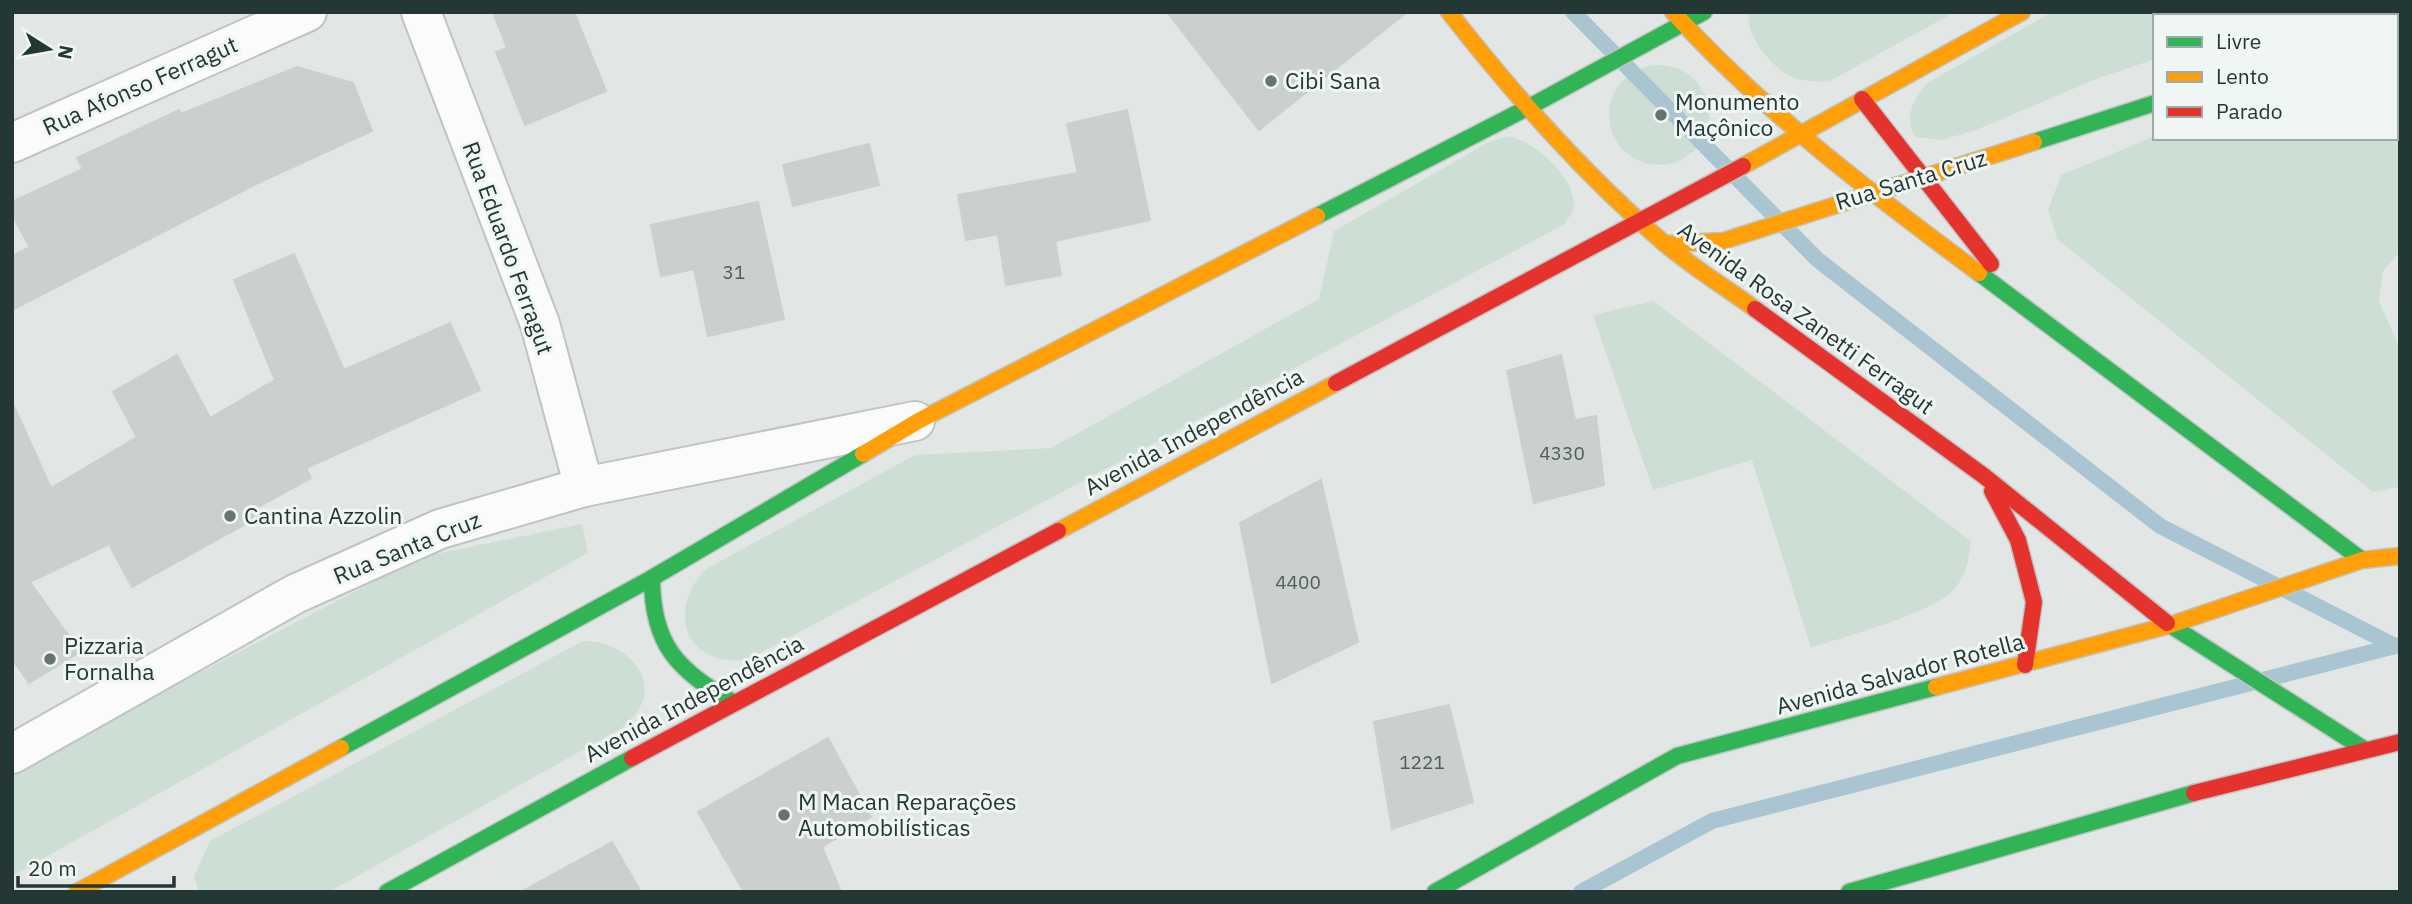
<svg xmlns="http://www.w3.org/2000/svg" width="2412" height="904" viewBox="0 0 2412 904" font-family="'IBM Plex Sans',sans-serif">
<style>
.green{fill:#cddfd4}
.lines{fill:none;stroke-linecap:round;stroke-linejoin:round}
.stream{stroke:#a8c5d1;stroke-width:16}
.building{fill:#cbd0ce;stroke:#cbd0ce;stroke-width:2}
.street-casing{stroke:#bfc4c2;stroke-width:42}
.fast-casing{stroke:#bfc4c3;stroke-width:19}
.slow-casing{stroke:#bfc4c3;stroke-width:19}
.jam-casing{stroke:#bfc4c3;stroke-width:19}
.street{stroke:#fbfbfb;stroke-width:38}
.fast{stroke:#30b455;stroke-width:16}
.slow{stroke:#ff9f0a;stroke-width:16}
.jam{stroke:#e5322d;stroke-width:16}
.poi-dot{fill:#667573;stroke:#f0f6f4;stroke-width:2.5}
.labels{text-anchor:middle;stroke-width:6;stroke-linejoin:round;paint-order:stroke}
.number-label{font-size:19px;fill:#4e5e5c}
.poi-label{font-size:23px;fill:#233735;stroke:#f0f6f4;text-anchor:start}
.street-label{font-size:23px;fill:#233735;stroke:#f0f6f4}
</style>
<rect width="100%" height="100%" fill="#e2e7e5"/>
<!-- green -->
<g class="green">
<path d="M 1750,12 L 1955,12 L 1830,81 C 1817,82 1805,82 1792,77 C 1774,70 1742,33 1750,12 Z"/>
<path d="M 2052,12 L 2321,12 L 2315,16 L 2155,16 L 2155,59 L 2099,78 L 1976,130 L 1942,140 L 1915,137 C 1904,116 1913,98 1929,82 Z"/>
<circle cx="1659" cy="115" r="50"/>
<polygon points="2396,82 2400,82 2400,252 2383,271 2379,301 2400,349 2400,487 2373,492 2057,239 2048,210 2061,175 2155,136 2155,138 2396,138"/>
<path d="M 1509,136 C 1533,140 1580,181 1573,209 C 1572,214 1567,219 1565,224 L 749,659 C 689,670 663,613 706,569 L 915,455 L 1051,448 L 1319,299 L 1334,231 L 1489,142 Z"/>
<path d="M 1653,301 L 1971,541 C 1969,558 1967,573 1956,587 C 1937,613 1845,636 1811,648 L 1752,460 L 1653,490 L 1593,315 Z"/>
<polygon points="582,524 588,553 12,876 12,777 172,687 421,557"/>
<path d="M 583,641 C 612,640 650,662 644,697 C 641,710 631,719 622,728 L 329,892 L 199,892 L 194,877 L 210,841 Z"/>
</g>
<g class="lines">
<!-- stream -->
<g class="stream">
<polyline points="1573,12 1818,260 2160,526 2395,646"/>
<polyline points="1581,892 1712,821 2399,645"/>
</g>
</g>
<!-- building -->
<g class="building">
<polygon points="493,12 574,12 606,91 525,125 496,52 507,48"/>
<polygon points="1167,12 1407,12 1259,130"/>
<polygon points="297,67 353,83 372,131 258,183 12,310 12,256 30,247 12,215 12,202 83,169 77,158 179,110 181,114"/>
<polygon points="1127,110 1150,220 1055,241 1061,275 1006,285 998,234 966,240 958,195 1078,173 1067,124"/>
<polygon points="869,144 879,185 793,206 783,165"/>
<polygon points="758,202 784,319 708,336 694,269 661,276 651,225"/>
<polygon points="294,254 344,370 450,323 480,390 306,468 311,478 256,508 260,516 132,587 109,544 30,582 80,652 29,683 12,659 12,402 51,488 137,437 113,392 177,355 210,418 275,380 234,280"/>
<polygon points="1561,355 1575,420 1596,416 1604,485 1534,503 1507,371"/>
<polygon points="1321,480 1358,642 1272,683 1240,523"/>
<polygon points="1449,705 1473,802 1392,829 1374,722"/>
<polygon points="828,738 871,817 822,847 841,892 744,892 698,812"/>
<polygon points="612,842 641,892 521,892"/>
</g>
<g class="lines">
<!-- street casing -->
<g class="street-casing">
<g id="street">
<polyline points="421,12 540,324 584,487"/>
<polyline points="12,143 307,12"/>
<polyline points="12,754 295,594 440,529 584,487 915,421"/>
</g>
</g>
<!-- fast casing -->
<g class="fast-casing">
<g id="fast">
<polyline points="2034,142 2155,103"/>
<polyline points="1317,216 1531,106 1704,12"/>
<polyline points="1979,273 2362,560"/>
<path d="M 652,578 C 652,646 678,670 734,703"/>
<polyline points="2167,623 2364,749"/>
<polyline points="341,748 652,578 863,454"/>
<polyline points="387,892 632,758"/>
<polyline points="1435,892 1677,756 1936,687"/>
<polyline points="1849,892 2194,793"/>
</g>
</g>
<!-- slow casing -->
<g class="slow-casing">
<g id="slow">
<path d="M 1449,12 C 1513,94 1585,175 1664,243 C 1692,267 1725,287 1755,309"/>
<path d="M 1673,12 C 1764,112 1871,193 1979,273"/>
<polyline points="1743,166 2022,12"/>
<polyline points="1665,244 1723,241 2034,142"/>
<polyline points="863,454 920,420 1317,216"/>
<polyline points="1058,531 1336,383"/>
<polyline points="1936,687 2170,625 2362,560 2400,556"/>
<polyline points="77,892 341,748"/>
</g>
</g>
<!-- jam casing -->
<g class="jam-casing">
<g id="jam">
<polyline points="2396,42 2400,42"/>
<polyline points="1862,99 1991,264"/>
<polyline points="1755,309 1984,476 2167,623"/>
<polyline points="1336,383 1743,166"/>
<polyline points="1992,491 2018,540 2034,602 2025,665"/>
<polyline points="632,758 1058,531"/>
<polyline points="2194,793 2400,742"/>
</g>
</g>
<!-- street -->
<use href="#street" class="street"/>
<!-- fast -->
<use href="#fast" class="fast"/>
<!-- slow -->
<use href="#slow" class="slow"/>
<!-- jam -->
<use href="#jam" class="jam"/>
</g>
<!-- markers -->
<g class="poi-dot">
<circle cx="1271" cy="81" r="7"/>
<circle cx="1661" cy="115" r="7"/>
<circle cx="230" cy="516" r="7"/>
<circle cx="50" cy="659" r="7"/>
<circle cx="784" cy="815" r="7"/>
</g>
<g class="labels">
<!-- number labels -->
<g class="number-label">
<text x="734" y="279">31</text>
<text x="1562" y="460">4330</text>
<text x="1298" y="589">4400</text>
<text x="1422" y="769">1221</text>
</g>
<!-- poi labels -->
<g class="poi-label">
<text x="1285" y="89">Cibi Sana</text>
<text x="1675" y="110">Monumento<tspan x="1675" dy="26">Maçônico</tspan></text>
<text x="244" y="524">Cantina Azzolin</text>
<text x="64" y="654">Pizzaria<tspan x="64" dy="26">Fornalha</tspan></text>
<text x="798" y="810">M Macan Reparações<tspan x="798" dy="26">Automobilísticas</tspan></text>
</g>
<!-- street labels -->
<g class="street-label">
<text transform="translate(140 86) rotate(-24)" y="8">Rua Afonso Ferragut</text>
<text transform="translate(1911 180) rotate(-17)" y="8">Rua Santa Cruz</text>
<text transform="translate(508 248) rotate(70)" y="8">Rua Eduardo Ferragut</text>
<text transform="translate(1806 318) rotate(36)" y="8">Avenida Rosa Zanetti Ferragut</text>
<text transform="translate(1194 432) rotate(-28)" y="8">Avenida Independência</text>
<text transform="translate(407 548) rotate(-22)" y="8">Rua Santa Cruz</text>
<text transform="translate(1900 674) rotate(-15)" y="8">Avenida Salvador Rotella</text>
<text transform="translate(694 699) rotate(-28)" y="8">Avenida Independência</text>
</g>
</g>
<!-- border -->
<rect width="2412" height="904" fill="none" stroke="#233735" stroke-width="28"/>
<!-- legend -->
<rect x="2153" y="14" width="245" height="126" fill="#f0f6f4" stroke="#9eaaa8" stroke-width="2"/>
<rect x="2167" y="37" width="35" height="10" fill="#30b455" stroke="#9eaaa8" stroke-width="2"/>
<text x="2216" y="49" font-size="21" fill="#233735">Livre</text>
<rect x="2167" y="72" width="35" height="10" fill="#ff9f0a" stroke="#9eaaa8" stroke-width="2"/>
<text x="2216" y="84" font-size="21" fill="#233735">Lento</text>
<rect x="2167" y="107" width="35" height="10" fill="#e5322d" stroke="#9eaaa8" stroke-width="2"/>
<text x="2216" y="119" font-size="21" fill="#233735">Parado</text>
<!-- north arrow -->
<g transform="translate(49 49) rotate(101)" stroke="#f0f6f4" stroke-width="5" paint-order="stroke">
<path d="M0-5L12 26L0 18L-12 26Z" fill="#233735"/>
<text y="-10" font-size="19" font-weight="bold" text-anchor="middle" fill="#233735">N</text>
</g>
<!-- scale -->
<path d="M18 876v10h156v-10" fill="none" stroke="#233735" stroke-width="3.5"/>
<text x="28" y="876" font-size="21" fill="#233735" stroke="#f0f6f4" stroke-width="5" paint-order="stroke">20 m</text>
</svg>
